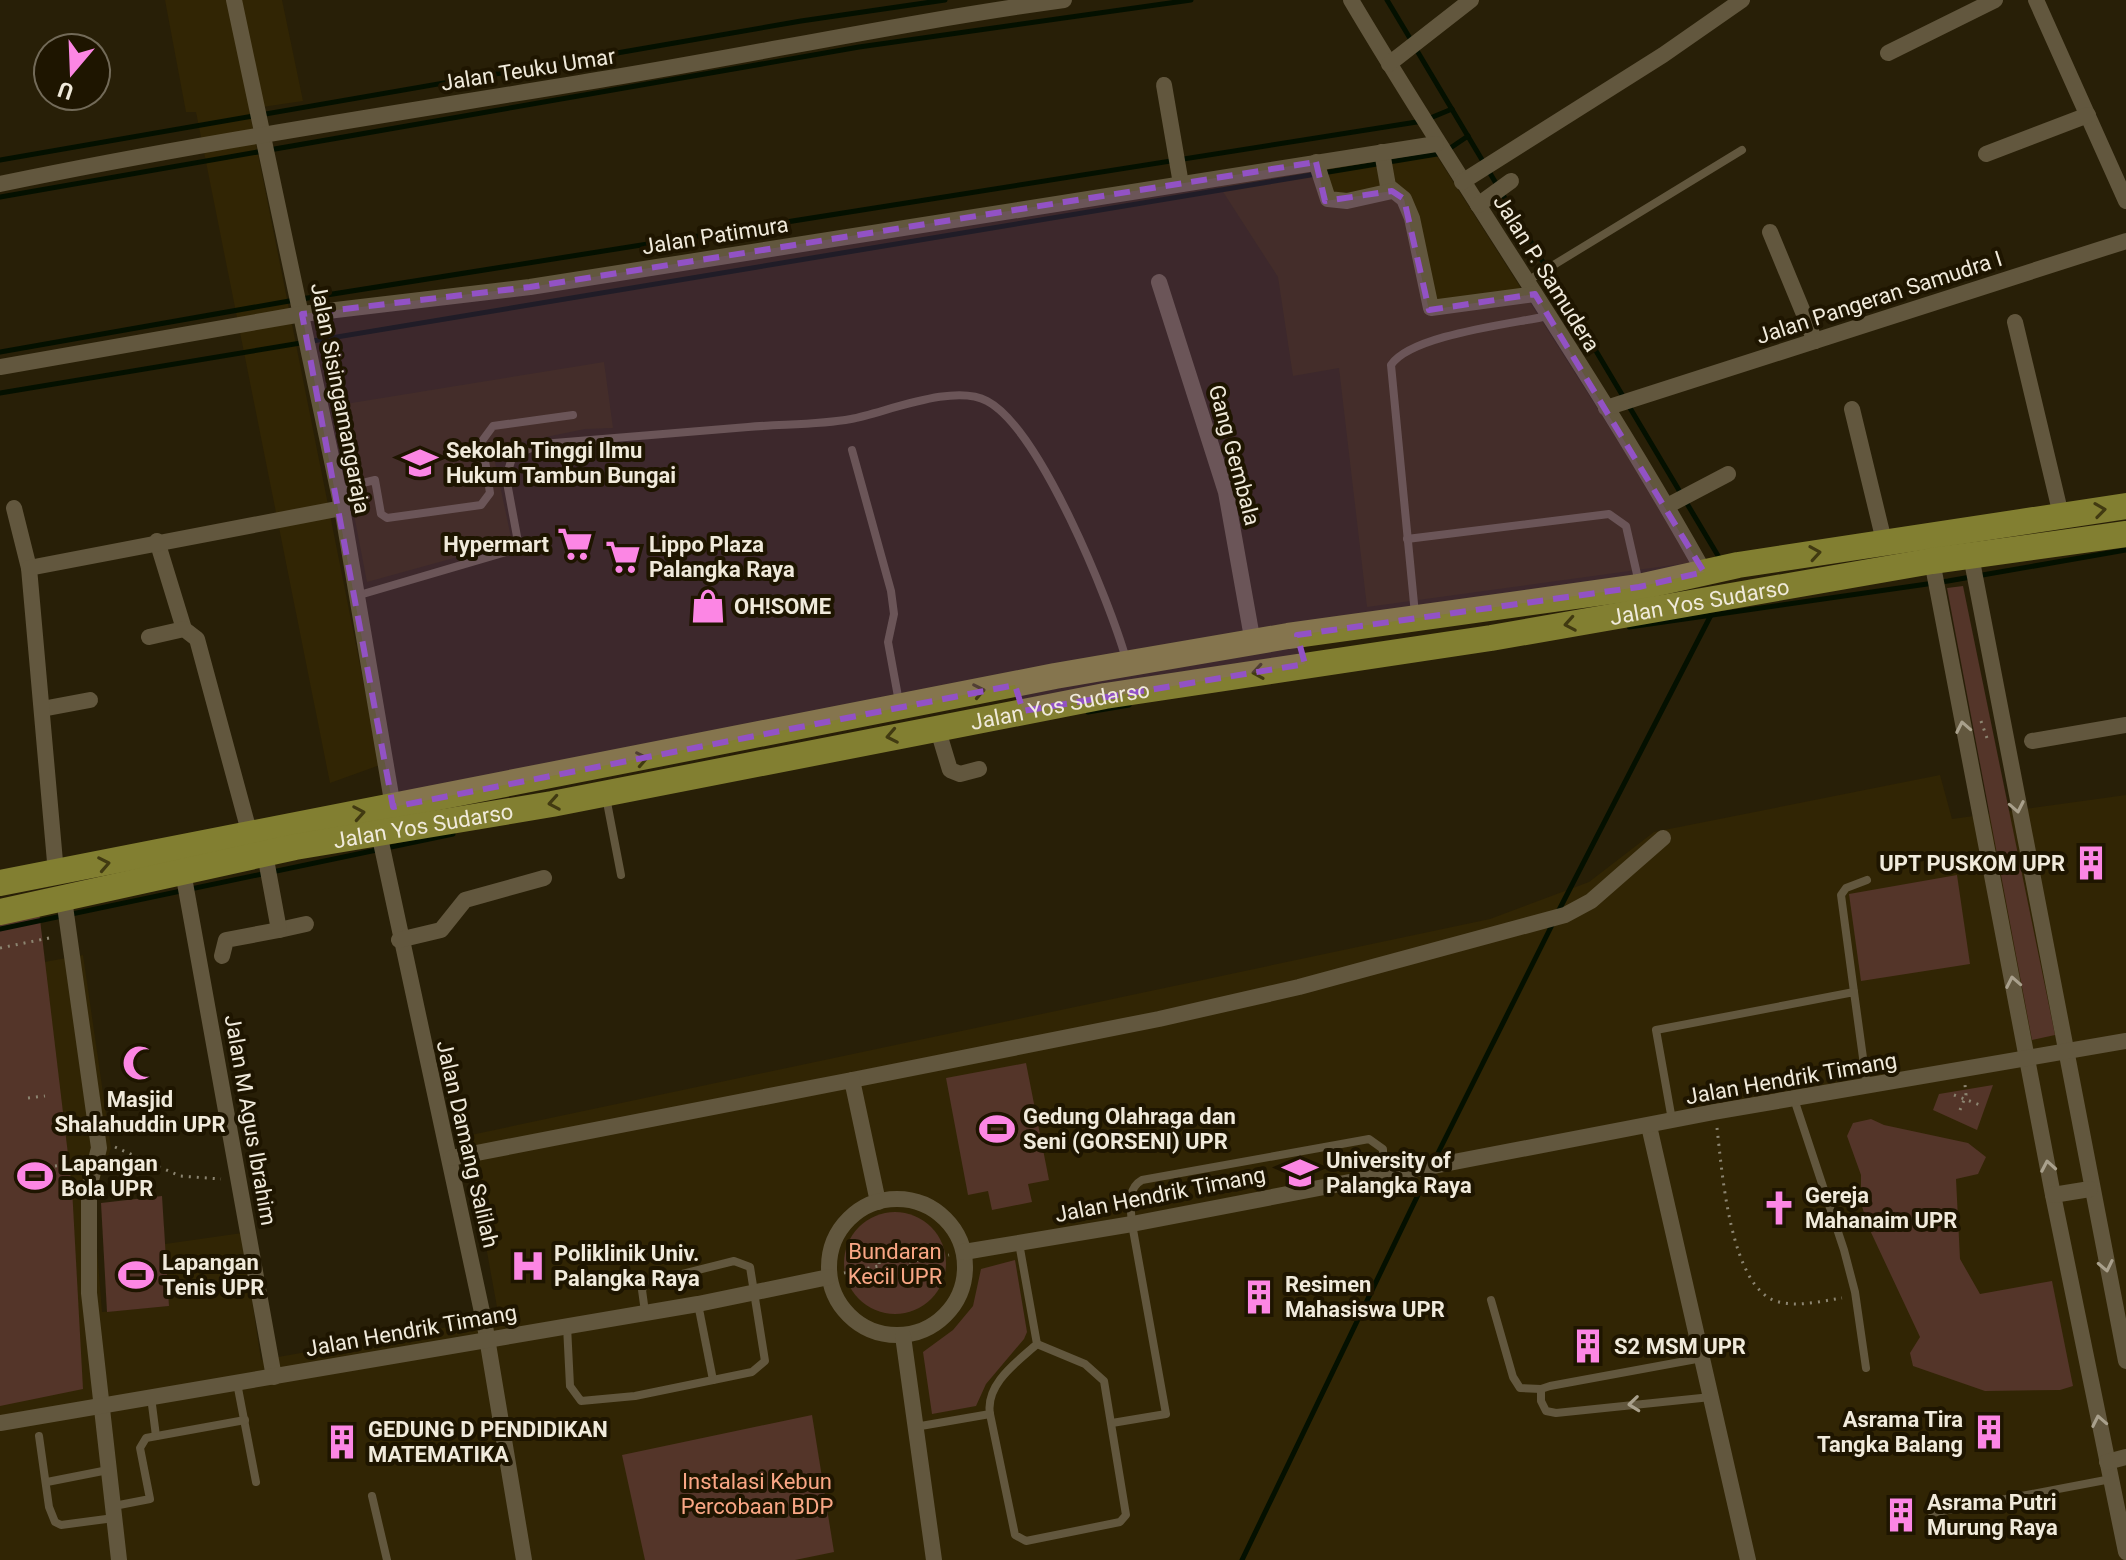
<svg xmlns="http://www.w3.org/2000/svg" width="2126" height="1560" viewBox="0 0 2126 1560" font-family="Roboto,sans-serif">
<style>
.built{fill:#312504}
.green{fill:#543529}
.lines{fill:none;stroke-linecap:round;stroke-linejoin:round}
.stream{stroke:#041000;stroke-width:5}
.path{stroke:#8c8571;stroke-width:3;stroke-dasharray:2 6;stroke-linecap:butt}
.lane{stroke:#62573e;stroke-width:8}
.street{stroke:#62573e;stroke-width:16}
.primary{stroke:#827f31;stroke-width:26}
.oneway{stroke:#413a11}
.oneway2{stroke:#a9a08c}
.marked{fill:#9252c5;fill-opacity:0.2;stroke:#9252c5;stroke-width:6;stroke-dasharray:16 10;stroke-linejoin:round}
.labels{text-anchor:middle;stroke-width:8;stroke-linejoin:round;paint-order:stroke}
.street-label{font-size:22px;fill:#f0eadb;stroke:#1e1500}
.poi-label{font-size:22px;font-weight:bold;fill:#f0eadb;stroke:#1e1500;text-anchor:start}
.park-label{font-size:22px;fill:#faa785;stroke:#1e1500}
</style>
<rect width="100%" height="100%" fill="#281f07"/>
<!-- built -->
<g class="built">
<polygon points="165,0 282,0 303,101 249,109 380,765 330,783 196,112 186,112"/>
<polygon points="1433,150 1695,562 1367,607 1339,368 1293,376 1278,277 1218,184"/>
<polygon points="604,362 613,428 585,429 492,448 512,542 367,582 333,406"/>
<polygon points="1940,775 1952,819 2126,795 2126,1560 0,1560 0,970 83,955 111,1148 93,1199 102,1312 169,1306 165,1244 242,1233 261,1360 499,1318 466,1136 1490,919 1589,882 1654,832"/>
</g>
<!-- green -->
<g class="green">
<polygon points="1963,586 2055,1035 2032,1040 1947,588"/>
<polygon points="1957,875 1970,964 1861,981 1849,894"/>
<polygon points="39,911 72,1188 83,1389 0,1406 0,919"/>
<polygon points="1026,1063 1049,1180 1028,1184 1032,1202 992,1210 988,1191 968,1195 946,1078"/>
<polygon points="1993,1085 1977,1130 1933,1110 1939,1094"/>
<polygon points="1871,1119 1884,1125 1968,1143 1986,1157 1978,1174 1956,1179 1960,1259 1980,1294 2052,1281 2073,1386 2060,1390 1985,1391 1913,1366 1910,1353 1920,1337 1868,1226 1861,1203 1861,1175 1847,1136 1853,1123"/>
<polygon points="162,1196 169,1306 107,1312 101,1203"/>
<circle cx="895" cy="1263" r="51"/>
<polygon points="1015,1260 1027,1332 1024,1339 986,1384 976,1406 932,1414 923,1352 953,1330 973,1306 981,1269"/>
<polygon points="812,1415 834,1552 795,1560 645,1560 622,1455"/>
</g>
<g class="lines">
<!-- stream -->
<g class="stream">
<polyline points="1387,0 1411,40"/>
<polyline points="1416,49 1720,559"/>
<polyline points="0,160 801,21 945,0"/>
<polyline points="0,197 859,47 1191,0"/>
<polyline points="0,352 295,300 1423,121 1452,109"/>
<polyline points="0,393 1443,153 1468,136"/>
<polyline points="1629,627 1948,581 2126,550"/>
<polyline points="1088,712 1129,705"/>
<polyline points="1558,912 1711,615"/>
<polyline points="0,929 453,834"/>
<polyline points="1433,1163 1554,921"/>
<polyline points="1242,1560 1429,1172"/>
</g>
<!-- path -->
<g class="path">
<polyline points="1981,721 1988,741"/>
<polyline points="0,948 54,937"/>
<polyline points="1954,1095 1980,1105"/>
<polyline points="28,1098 45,1096"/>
<polyline points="1960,1110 1966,1095 1965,1085"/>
<path d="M 1717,1128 C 1722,1170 1730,1291 1779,1302 C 1799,1307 1822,1301 1842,1298"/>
<polyline points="115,1147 180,1176 221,1179"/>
<polyline points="55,1166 76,1163"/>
<circle cx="894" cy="1265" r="15"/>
<polyline points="909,1262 949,1255"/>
<polyline points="844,1273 879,1266"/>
</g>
<!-- lane -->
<g class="lane">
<polyline points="1529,280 1742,150"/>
<polyline points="852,450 891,591 894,614 888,642 899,702"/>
<polyline points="338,489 375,480 381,514 387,518 481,505 490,493 482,441 493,426 573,415"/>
<polyline points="1407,539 1609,514 1626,526 1639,583"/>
<path d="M 356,596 L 516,549 L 518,542 L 506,477 L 513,455 L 542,444 C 611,438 680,432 748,427 C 782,424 818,425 851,419 C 887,412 954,383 987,401 C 1040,429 1109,600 1126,659"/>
<path d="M 1415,614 L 1391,365 C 1411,335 1511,324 1548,316"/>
<polyline points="606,797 621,875"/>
<polyline points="1854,992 1841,895 1846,888 1867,880"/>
<polyline points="1794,1099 1844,1250 1855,1292 1866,1368"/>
<polyline points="1672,1120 1656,1030 1854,992 1867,1087"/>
<polyline points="1491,1300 1513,1377 1520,1388 1541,1389"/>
<polyline points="698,1304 713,1380"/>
<polyline points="567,1326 570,1386 581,1401 635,1396 752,1372 765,1361 750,1267 734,1261 646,1283 642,1290 645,1312"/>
<polyline points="1702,1358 1550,1386 1541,1389 1541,1401 1546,1411 1556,1413 1711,1397"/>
<polyline points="237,1383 256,1482"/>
<polyline points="151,1397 156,1436"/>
<polyline points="990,1414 1015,1535 1026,1541 1120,1522 1126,1515 1104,1381 1085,1364 1037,1344"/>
<path d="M 1112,1423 L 1166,1414 L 1132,1224 C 1131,1208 1126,1189 1142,1180 L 1369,1139 L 1383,1149 L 1383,1173"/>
<path d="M 915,1427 L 990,1414 C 985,1384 1017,1362 1037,1344 L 1019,1243"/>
<polyline points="39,1436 49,1507 55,1522 61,1525 114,1518"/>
<polyline points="47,1482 108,1470"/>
<polyline points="372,1496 387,1560"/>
<polyline points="114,1506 150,1499 140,1448 146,1438 245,1420"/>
<polyline points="1932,1513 2111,1479"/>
</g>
<!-- street -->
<g class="street">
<polyline points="234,0 342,508 393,807"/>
<path d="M 1351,0 C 1465,193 1595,376 1704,572"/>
<polyline points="2036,0 2126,201"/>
<polyline points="1888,53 1995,0"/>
<polyline points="1389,64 1471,0"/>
<polyline points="1164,85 1181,184"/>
<polyline points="1382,152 1388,186 1404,199 1412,218 1431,308 1535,294"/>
<polyline points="1986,154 2088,115"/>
<polyline points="1316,162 1328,199 1347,201 1392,191"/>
<polyline points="1462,182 1663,55 1742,0"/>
<path d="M 0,184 C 202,142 406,112 610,78 C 761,53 911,21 1064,0"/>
<polyline points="1478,205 1511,181"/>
<polyline points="1770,232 1815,341"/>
<polyline points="1159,282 1226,492 1253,643"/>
<polyline points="2015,322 2061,515"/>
<polyline points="0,367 302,314 530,287 1436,144"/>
<polyline points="1606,408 2126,241"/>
<polyline points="1852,409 1884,541"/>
<polyline points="1667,506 1728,474"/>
<polyline points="14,508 29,568"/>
<polyline points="157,541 184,629"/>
<polyline points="1971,556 2126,1361"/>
<polyline points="1932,561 2053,1195 2126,1552"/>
<polyline points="149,637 184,629 197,639 250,835"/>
<polyline points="42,709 90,700"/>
<polyline points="937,727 950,770 960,774 979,769"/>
<polyline points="2032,741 2126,725"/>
<polyline points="379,833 485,1326 524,1560"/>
<polyline points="183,872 274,1377"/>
<polyline points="56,873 29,568 342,508"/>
<polyline points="64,899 99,1148 89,1188 89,1293 119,1560"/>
<polyline points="279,930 306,924"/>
<polyline points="399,940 441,930 465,900 544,878"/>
<polyline points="222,956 226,940 279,930 265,854"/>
<polyline points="852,1080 1159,1019 1299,987 1565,915 1591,901 1663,838"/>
<polyline points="1649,1126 1748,1560"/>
<polyline points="451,1158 852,1080 878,1202"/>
<polyline points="2053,1195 2090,1189"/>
<circle cx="897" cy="1267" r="68"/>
<polyline points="964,1252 1132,1224 1714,1112 2126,1041"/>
<polyline points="903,1336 934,1560"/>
<polyline points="0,1423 698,1304 829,1277"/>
<polyline points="2107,1462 2126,1457"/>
</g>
<!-- primary -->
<g class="primary">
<polyline points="0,883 1055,676 1288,636 1639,587 1738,565 2126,506"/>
<path id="s1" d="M 0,912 L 295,847 L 552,804 L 1105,696 L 1491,638 L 1932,561 L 2126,534"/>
</g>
</g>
<!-- one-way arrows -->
<defs><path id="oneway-chevron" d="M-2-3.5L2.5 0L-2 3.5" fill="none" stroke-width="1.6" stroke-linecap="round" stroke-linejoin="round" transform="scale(2)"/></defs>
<g class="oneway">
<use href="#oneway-chevron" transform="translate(2100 510) rotate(-8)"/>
<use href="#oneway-chevron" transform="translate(1815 553) rotate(-9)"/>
<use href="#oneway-chevron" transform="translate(1570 624) rotate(170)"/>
<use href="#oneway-chevron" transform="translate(1258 672) rotate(171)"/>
<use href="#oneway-chevron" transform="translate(979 691) rotate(-11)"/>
<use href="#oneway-chevron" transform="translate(892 736) rotate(169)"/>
<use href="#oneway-chevron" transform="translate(642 759) rotate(-11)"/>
<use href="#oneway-chevron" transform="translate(554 803) rotate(170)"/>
<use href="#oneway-chevron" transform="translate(359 813) rotate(-10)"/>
<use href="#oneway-chevron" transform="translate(104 864) rotate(-11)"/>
</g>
<g class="oneway2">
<use href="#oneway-chevron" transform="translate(1963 727) rotate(-101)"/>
<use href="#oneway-chevron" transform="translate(2017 807) rotate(79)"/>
<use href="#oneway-chevron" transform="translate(2013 982) rotate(-101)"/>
<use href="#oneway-chevron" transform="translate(2048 1166) rotate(-100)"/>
<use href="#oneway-chevron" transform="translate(2106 1266) rotate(78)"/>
<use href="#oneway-chevron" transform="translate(1634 1404) rotate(174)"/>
<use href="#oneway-chevron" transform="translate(2099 1421) rotate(-101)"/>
</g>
<!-- marked area -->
<path class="marked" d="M 1316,162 L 1325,201 L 1392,191 L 1404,199 L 1429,310 L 1535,294 L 1704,572 L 1639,587 L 1297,635 L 1305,664 L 1023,711 L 1015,685 L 393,807 L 302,314 L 530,287 Z"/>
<!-- icons -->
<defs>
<g id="university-bare" transform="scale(2.76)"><path d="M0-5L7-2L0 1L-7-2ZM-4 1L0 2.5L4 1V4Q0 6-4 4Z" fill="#fc86e4" stroke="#1e1500" stroke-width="2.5" paint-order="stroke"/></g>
<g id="supermarket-bare" transform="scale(2.76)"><path d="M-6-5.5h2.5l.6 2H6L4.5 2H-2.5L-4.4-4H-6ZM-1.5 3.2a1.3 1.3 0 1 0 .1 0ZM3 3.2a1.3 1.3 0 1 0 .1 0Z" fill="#fc86e4" stroke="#1e1500" stroke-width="2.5" paint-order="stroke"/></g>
<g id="shop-bare" transform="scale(2.76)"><path d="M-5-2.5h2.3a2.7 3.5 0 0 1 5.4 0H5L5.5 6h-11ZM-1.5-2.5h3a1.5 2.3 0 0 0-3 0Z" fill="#fc86e4" stroke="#1e1500" stroke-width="2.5" paint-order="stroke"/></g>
<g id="building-bare" transform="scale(2.76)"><path d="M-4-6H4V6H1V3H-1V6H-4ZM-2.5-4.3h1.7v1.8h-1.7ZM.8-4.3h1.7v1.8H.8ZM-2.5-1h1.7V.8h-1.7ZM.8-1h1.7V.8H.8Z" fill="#fc86e4" stroke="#1e1500" stroke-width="2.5" paint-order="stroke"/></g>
<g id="mosque-bare" transform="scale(2.76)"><path d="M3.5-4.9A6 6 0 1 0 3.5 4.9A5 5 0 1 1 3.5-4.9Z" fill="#fc86e4" stroke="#1e1500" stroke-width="2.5" paint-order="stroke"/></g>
<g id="stadium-bare" transform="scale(2.76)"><path d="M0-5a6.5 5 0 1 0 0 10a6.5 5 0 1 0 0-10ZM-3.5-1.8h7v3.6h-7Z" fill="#fc86e4" stroke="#1e1500" stroke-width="2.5" paint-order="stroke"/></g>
<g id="church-bare" transform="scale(2.76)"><path d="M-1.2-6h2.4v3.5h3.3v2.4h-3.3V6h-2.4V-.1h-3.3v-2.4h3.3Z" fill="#fc86e4" stroke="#1e1500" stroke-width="2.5" paint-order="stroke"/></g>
<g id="hospital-bare" transform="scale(2.76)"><path d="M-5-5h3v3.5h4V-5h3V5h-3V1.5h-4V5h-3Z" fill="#fc86e4" stroke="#1e1500" stroke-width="2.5" paint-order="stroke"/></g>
</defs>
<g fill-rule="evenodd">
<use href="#university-bare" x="420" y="463"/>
<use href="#supermarket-bare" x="575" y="544"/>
<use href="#supermarket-bare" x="623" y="557"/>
<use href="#shop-bare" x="708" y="606"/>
<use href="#building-bare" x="2091" y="863"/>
<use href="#mosque-bare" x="140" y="1063"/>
<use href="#stadium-bare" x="997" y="1129"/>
<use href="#university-bare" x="1300" y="1173"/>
<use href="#stadium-bare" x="35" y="1176"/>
<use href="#church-bare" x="1779" y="1208"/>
<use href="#hospital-bare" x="528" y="1266"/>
<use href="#stadium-bare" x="136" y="1275"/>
<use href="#building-bare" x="1259" y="1297"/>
<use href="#building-bare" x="1588" y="1346"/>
<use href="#building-bare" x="1989" y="1432"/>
<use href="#building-bare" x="342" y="1442"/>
<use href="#building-bare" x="1901" y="1515"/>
</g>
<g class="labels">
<!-- street labels -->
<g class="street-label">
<text transform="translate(528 69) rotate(-9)" y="8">Jalan Teuku Umar</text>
<text transform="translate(715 235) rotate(-9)" y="8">Jalan Patimura</text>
<text transform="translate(1547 273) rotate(58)" y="8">Jalan P. Samudera</text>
<text transform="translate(1879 297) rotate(-18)" y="8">Jalan Pangeran Samudra I</text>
<text transform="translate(341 398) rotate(79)" y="8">Jalan Sisingamangaraja</text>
<text transform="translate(1235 455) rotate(75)" y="8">Gang Gembala</text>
<text dy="8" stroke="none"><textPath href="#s1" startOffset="1728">Jalan Yos Sudarso</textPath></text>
<text dy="8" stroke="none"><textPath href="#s1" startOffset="1080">Jalan Yos Sudarso</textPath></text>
<text dy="8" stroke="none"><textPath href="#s1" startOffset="432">Jalan Yos Sudarso</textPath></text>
<text transform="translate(1791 1078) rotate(-10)" y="8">Jalan Hendrik Timang</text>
<text transform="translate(251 1120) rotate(80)" y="8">Jalan M Agus Ibrahim</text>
<text transform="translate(468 1144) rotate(77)" y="8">Jalan Damang Salilah</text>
<text transform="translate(1160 1194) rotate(-11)" y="8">Jalan Hendrik Timang</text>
<text transform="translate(411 1330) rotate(-10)" y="8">Jalan Hendrik Timang</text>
</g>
<!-- poi labels -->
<g class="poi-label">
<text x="446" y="458">Sekolah Tinggi Ilmu<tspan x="446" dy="25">Hukum Tambun Bungai</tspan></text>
<text x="549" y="552" text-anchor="end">Hypermart</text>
<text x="649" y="552">Lippo Plaza<tspan x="649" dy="25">Palangka Raya</tspan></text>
<text x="734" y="614">OH!SOME</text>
<text x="2065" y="871" text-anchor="end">UPT PUSKOM UPR</text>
<text x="140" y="1107" text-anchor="middle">Masjid<tspan x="140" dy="25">Shalahuddin UPR</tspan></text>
<text x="1023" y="1124">Gedung Olahraga dan<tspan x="1023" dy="25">Seni (GORSENI) UPR</tspan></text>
<text x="1326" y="1168">University of<tspan x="1326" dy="25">Palangka Raya</tspan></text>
<text x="61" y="1171">Lapangan<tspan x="61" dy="25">Bola UPR</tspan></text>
<text x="1805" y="1203">Gereja<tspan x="1805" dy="25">Mahanaim UPR</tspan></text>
<text x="554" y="1261">Poliklinik Univ.<tspan x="554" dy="25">Palangka Raya</tspan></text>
<text x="162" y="1270">Lapangan<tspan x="162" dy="25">Tenis UPR</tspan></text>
<text x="1285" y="1292">Resimen<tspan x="1285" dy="25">Mahasiswa UPR</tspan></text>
<text x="1614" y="1354">S2 MSM UPR</text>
<text x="1963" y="1427" text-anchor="end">Asrama Tira<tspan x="1963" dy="25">Tangka Balang</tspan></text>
<text x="368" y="1437">GEDUNG D PENDIDIKAN<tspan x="368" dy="25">MATEMATIKA</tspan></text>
<text x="1927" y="1510">Asrama Putri<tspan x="1927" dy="25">Murung Raya</tspan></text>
</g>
<!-- park labels -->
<g class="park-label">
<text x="895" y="1259">Bundaran<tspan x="895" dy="25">Kecil UPR</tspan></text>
<text x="757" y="1489">Instalasi Kebun<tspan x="757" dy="25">Percobaan BDP</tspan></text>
</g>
</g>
<!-- north arrow -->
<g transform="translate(72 72) rotate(199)"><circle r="38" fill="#1e1500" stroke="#726a58" stroke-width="2"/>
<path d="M0-6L14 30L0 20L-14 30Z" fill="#fc86e4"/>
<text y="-12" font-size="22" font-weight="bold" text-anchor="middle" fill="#f0eadb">U</text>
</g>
</svg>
